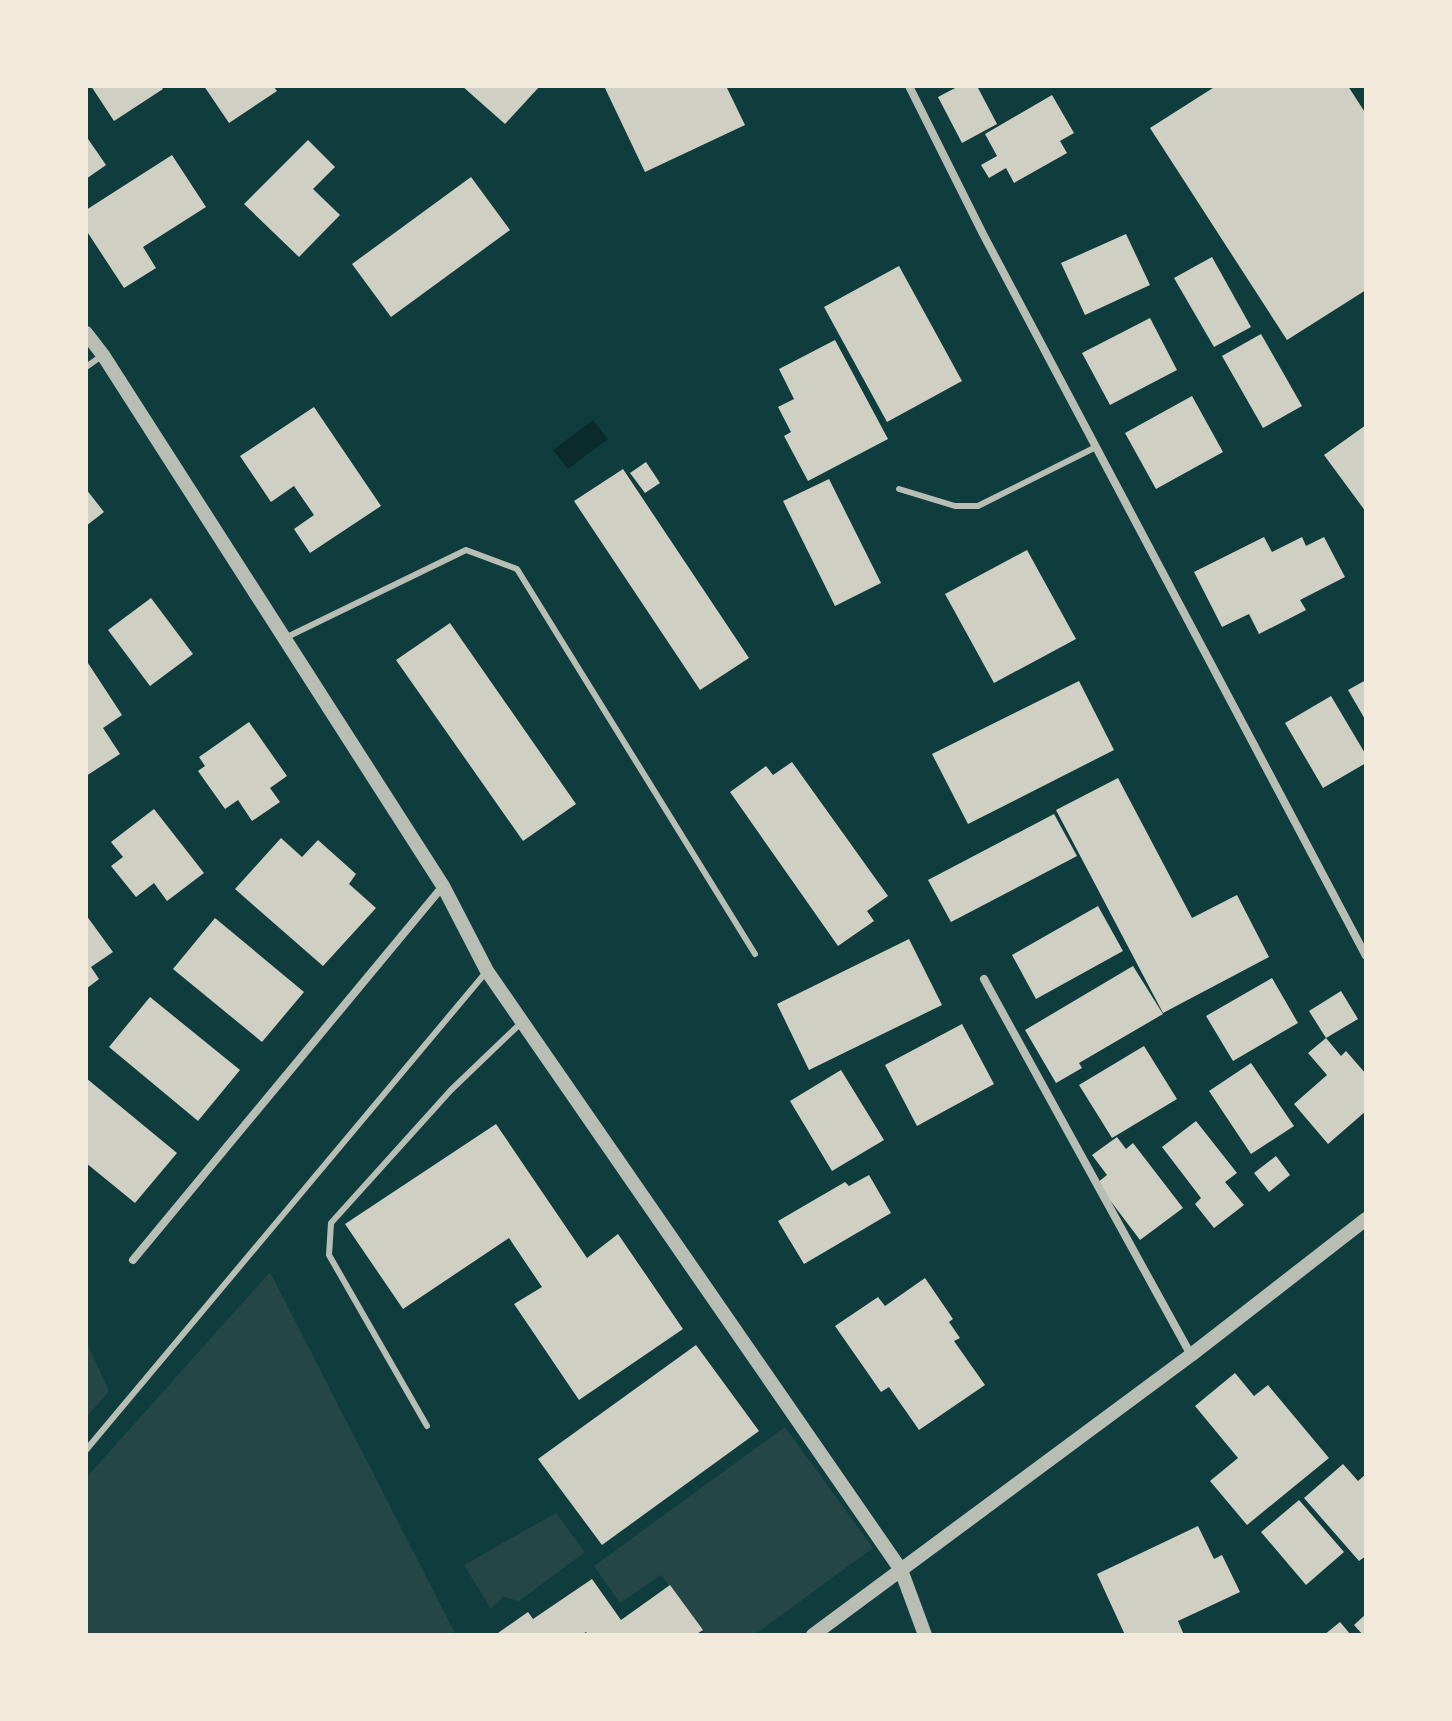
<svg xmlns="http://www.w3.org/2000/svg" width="1452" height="1721" viewBox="0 0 1452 1721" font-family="Overpass,sans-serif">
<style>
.green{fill:#244646}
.water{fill:#0a2a2b}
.building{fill:#cfcfc3}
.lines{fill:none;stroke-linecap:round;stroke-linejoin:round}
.service{stroke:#b8beb3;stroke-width:6}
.minor{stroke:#b8beb3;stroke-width:8}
.tertiary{stroke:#b8beb3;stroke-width:14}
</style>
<rect width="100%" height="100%" fill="#0f3d3e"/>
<!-- green -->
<g class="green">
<polygon points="270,1272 456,1635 86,1635 86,1478"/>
<polygon points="86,1341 109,1391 86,1418"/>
<polygon points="785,1427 873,1548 754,1635 706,1635 661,1575 620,1603 594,1566"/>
<polygon points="556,1513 585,1552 519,1601 503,1597 491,1609 464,1565"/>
</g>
<!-- water -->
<polygon class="water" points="593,420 608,439 568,469 553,450"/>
<!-- building -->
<g class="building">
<polygon points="91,86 160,86 163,89 114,121"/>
<polygon points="204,86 273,86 277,91 229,123"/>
<polygon points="462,86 540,86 505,124"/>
<polygon points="604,86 726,86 745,125 645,172"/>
<polygon points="959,86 977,86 997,124 962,143 938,97"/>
<polygon points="1216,86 1348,86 1366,114 1366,290 1287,340 1150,128"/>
<polygon points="1052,95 1074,133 1060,141 1067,153 1014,183 1006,168 989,178 981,165 997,156 985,134"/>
<polygon points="86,136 106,165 86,179"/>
<polygon points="308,140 335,167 313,189 340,215 299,257 244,204"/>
<polygon points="172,155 206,207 143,247 156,268 124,288 86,230 86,210"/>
<polygon points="471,177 510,230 391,317 352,264"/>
<polygon points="1126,234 1150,285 1085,315 1061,263"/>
<polygon points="1212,257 1251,327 1214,347 1174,278"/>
<polygon points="899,266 962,381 887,422 824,307"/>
<polygon points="1150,318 1177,370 1110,405 1082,353"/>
<polygon points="1261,334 1302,406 1263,428 1222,356"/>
<polygon points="835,340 888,439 808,481 784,436 791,432 778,407 794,399 779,369"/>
<polygon points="1192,396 1223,452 1156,489 1125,433"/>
<polygon points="314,407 381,506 310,553 294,529 314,515 294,486 271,502 240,456"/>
<polygon points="1366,425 1366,512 1324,455"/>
<polygon points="646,462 660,483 645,493 630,473"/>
<polygon points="623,469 749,658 700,690 574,501"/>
<polygon points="829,479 881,583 835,606 783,501"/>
<polygon points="86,489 104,512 86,526"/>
<polygon points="1264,537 1272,552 1302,537 1306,546 1324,537 1345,577 1300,600 1306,610 1259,634 1249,614 1222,627 1194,572"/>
<polygon points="1027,550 1076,639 994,683 945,594"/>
<polygon points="151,598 193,654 150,686 108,630"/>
<polygon points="450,623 576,804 523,841 396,660"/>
<polygon points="86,660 122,715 103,728 120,754 86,776"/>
<polygon points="1366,680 1366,721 1348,690"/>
<polygon points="1079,681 1114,750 968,824 932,754"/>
<polygon points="1331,696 1366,755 1366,763 1323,788 1285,723"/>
<polygon points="249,722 287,776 270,788 280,802 252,821 238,800 225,809 198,771 205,766 199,757"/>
<polygon points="792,762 888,896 867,911 874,921 838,946 730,792 766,766 773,775"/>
<polygon points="1118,778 1192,918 1237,895 1269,957 1163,1013 1056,810"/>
<polygon points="154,809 204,873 167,901 154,883 136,897 111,866 123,857 111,842"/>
<polygon points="1054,814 1077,856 951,922 928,880"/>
<polygon points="281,838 302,857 318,840 356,874 349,884 376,908 323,966 235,889"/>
<polygon points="1098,906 1123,951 1036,999 1012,955"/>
<polygon points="86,915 113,952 91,967 99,979 86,989"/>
<polygon points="215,918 304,992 262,1042 173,969"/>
<polygon points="909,939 942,1005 809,1070 777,1004"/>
<polygon points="1133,966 1163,1014 1079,1063 1082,1068 1056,1083 1025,1030"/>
<polygon points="1272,978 1298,1023 1233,1061 1206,1016"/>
<polygon points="1341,991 1358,1019 1326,1038 1309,1011"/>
<polygon points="150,997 240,1070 198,1121 109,1047"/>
<polygon points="962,1024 994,1084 917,1126 885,1065"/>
<polygon points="1326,1038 1341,1056 1346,1051 1366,1074 1366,1111 1328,1144 1294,1104 1327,1075 1308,1053"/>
<polygon points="1144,1046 1177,1099 1112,1138 1079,1085"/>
<polygon points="1251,1063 1294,1126 1251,1154 1209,1091"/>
<polygon points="841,1070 884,1140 832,1171 790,1101"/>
<polygon points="86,1078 177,1153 135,1203 86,1163"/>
<polygon points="1196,1121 1237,1173 1225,1182 1244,1205 1214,1228 1195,1204 1201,1198 1162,1147"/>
<polygon points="496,1124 587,1258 618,1234 683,1329 579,1400 514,1304 542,1287 509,1238 403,1309 345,1224"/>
<polygon points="1117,1137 1126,1149 1133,1143 1183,1208 1140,1240 1097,1183 1107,1175 1092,1155"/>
<polygon points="1276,1156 1290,1175 1269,1192 1254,1173"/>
<polygon points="869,1175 891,1213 804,1264 778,1221 845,1182 849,1186"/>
<polygon points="925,1278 953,1319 949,1322 960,1338 954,1341 985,1385 919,1430 889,1387 881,1392 835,1326 878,1297 885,1306"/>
<polygon points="696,1345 759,1431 602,1545 538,1459"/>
<polygon points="1235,1373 1254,1396 1268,1385 1329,1458 1247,1525 1210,1481 1238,1458 1195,1406"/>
<polygon points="1343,1464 1358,1481 1366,1474 1366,1556 1359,1561 1304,1498"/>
<polygon points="1299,1500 1344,1552 1306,1585 1261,1532"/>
<polygon points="1198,1526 1214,1559 1222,1555 1240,1592 1178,1621 1184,1635 1125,1635 1097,1574"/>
<polygon points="592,1579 621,1620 670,1585 703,1630 695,1635 588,1635 586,1632 581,1635 495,1635 528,1612 533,1619"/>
<polygon points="1366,1614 1366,1635 1363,1635 1354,1625"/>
<polygon points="1340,1622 1351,1635 1324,1635"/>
</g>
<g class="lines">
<!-- service -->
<g class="service">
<polyline points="86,367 103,355"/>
<polyline points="899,489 955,506 978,506 1096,447"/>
<polyline points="285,638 466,550 517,569 755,954"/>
<polyline points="427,1426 329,1255 331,1223 451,1090 523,1021"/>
<polyline points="86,1450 487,971"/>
</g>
<!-- minor -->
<g class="minor">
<polyline points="909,86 983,234 1366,956"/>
<polyline points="984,979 1191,1355"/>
<polyline points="133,1260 443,886"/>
</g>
<!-- tertiary -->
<g class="tertiary">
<polyline points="86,333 103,355 443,886 487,971 901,1570 925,1635"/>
<polyline points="813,1635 1191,1355 1366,1219"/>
</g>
</g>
<!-- border -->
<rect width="1452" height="1721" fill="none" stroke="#f1e9da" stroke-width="176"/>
</svg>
